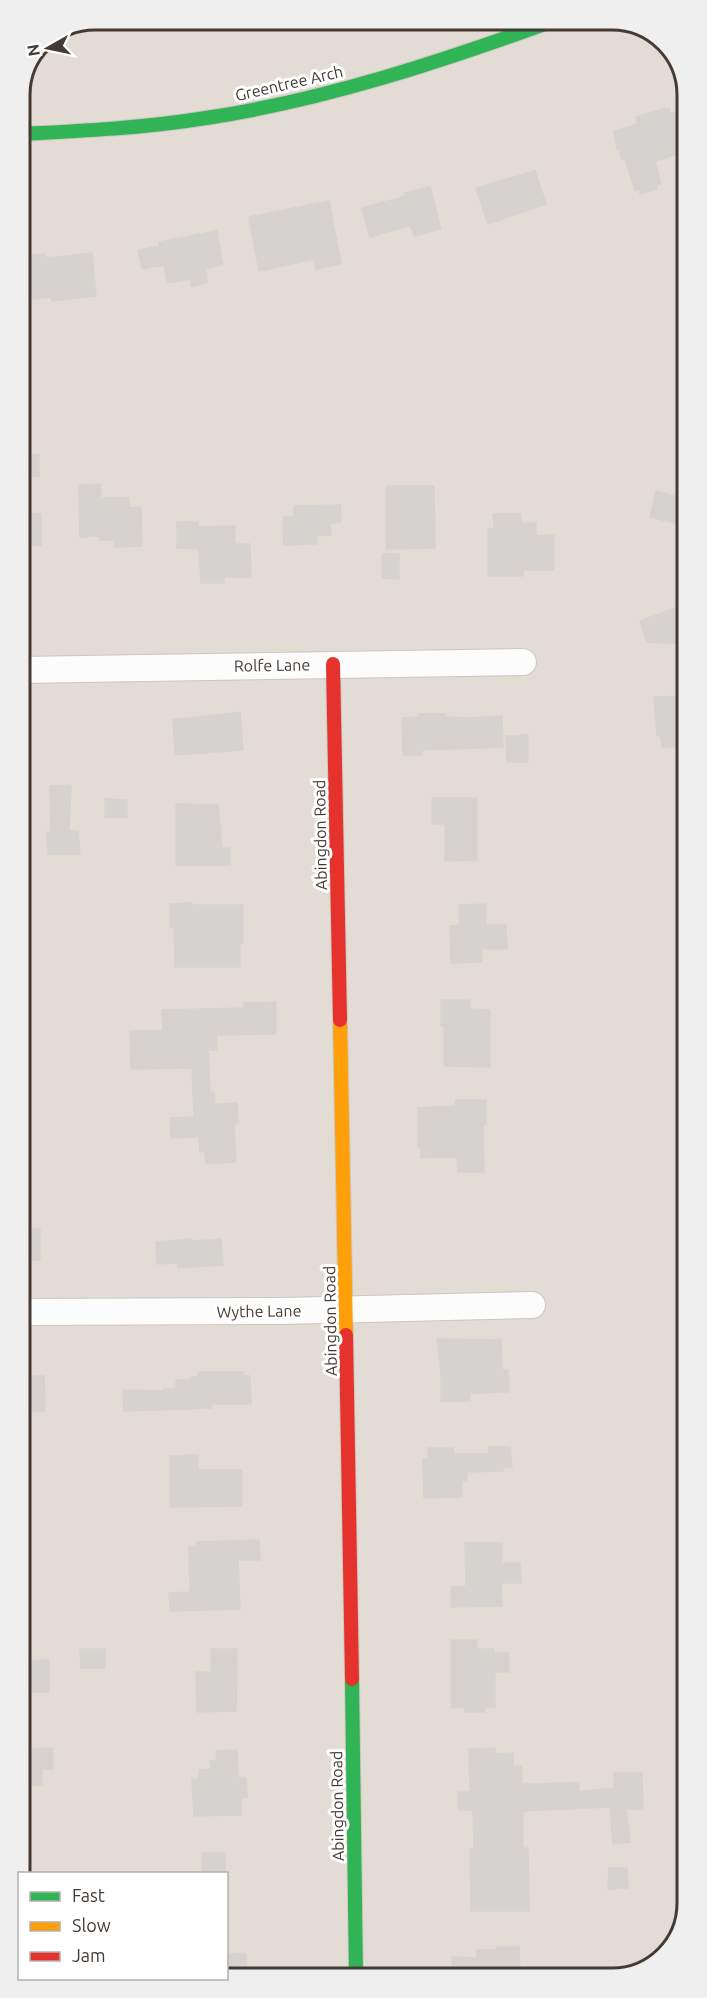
<svg xmlns="http://www.w3.org/2000/svg" width="707" height="1998" viewBox="0 0 707 1998" font-family="Ubuntu,sans-serif">
<style>
.residential{fill:#e3dcd5}
.building{fill:#d6d2cf;stroke:#d7d2cd;stroke-width:1.5}
.lines{fill:none;stroke-linecap:round;stroke-linejoin:round}
.street-casing{stroke:#cbc7c4;stroke-width:28}
.fast-casing{stroke:#cfc8c0;stroke-width:16}
.slow-casing{stroke:#cfc8c0;stroke-width:16}
.jam-casing{stroke:#cfc8c0;stroke-width:16}
.street{stroke:#fcfcfc;stroke-width:26}
.fast{stroke:#30b455;stroke-width:14}
.slow{stroke:#ff9f0a;stroke-width:14}
.jam{stroke:#e5322d;stroke-width:14}
.labels{text-anchor:middle;stroke-width:6;stroke-linejoin:round;paint-order:stroke}
.street-label{font-size:16px;fill:#443b34;stroke:#fff}
.rim{fill:none;stroke:#443b34;stroke-width:3}
</style>
<rect width="100%" height="100%" fill="#eeebe8"/>
<!-- residential -->
<polygon class="residential" points="95,20 618,20 658,35 685,75 687,1904 672,1949 632,1976 227,1978 226,1874 22,1873 20,90 42,41"/>
<!-- building -->
<g class="building">
<polygon points="665,108 666,110 669,109 671,114 685,109 685,152 655,161 661,184 656,185 657,189 640,194 640,189 635,191 625,158 622,159 619,149 617,150 614,131 638,124 636,117"/>
<polygon points="535,171 546,204 488,224 476,188"/>
<polygon points="430,187 441,229 414,236 410,225 370,237 362,208 406,196 405,193"/>
<polygon points="329,201 341,264 316,269 314,259 259,271 249,217"/>
<polygon points="217,231 223,265 206,268 207,283 191,286 190,279 167,283 164,265 142,269 138,250 160,246 159,242"/>
<polygon points="92,253 96,296 52,301 51,297 27,300 22,256 45,254 46,258"/>
<polygon points="20,455 39,455 39,476 20,477"/>
<polygon points="101,484 101,498 129,498 129,508 141,507 142,546 114,547 114,540 99,540 99,536 80,537 79,485"/>
<polygon points="386,486 434,486 435,548 386,549"/>
<polygon points="656,491 685,499 686,526 650,517"/>
<polygon points="340,505 341,522 330,523 331,535 316,536 317,544 284,545 283,517 294,516 294,506"/>
<rect x="20" y="514" width="21" height="31"/>
<polygon points="493,514 520,514 521,523 536,523 536,536 554,535 554,570 523,570 523,576 488,576 488,529 494,529"/>
<polygon points="177,522 198,522 198,527 235,526 235,544 250,544 251,577 224,577 224,583 201,583 199,549 177,548"/>
<polygon points="382,554 399,554 399,579 382,578"/>
<polygon points="686,604 686,644 647,642 640,621"/>
<polygon points="686,696 686,747 662,747 661,737 657,735 654,697"/>
<polygon points="240,712 243,750 175,755 173,720"/>
<polygon points="419,714 445,714 445,717 466,718 502,716 503,747 422,750 422,755 403,755 402,718 419,717"/>
<polygon points="528,735 528,762 507,762 506,736"/>
<polygon points="71,785 69,831 78,831 80,854 48,854 47,832 51,832 50,786"/>
<polygon points="432,798 477,798 477,860 445,861 445,824 432,824"/>
<polygon points="105,799 127,800 127,817 105,817"/>
<polygon points="176,804 218,805 222,848 230,848 230,865 176,865"/>
<polygon points="192,903 192,905 243,905 243,943 240,943 240,967 175,967 174,926 170,927 170,904"/>
<polygon points="486,904 486,925 506,925 507,949 482,949 482,962 451,963 450,926 460,925 459,905"/>
<polygon points="441,1000 470,1000 470,1009 490,1010 490,1067 444,1066 444,1026 441,1026"/>
<polygon points="276,1002 276,1034 216,1035 217,1050 208,1050 210,1092 214,1092 215,1104 237,1103 238,1124 234,1124 236,1162 206,1164 205,1152 200,1152 199,1137 171,1138 170,1118 194,1117 192,1068 131,1069 130,1031 163,1031 162,1010 244,1008 244,1003"/>
<polygon points="456,1100 486,1100 486,1125 483,1125 484,1172 458,1172 457,1157 421,1158 421,1147 418,1147 418,1108 455,1106"/>
<rect x="21" y="1229" width="19" height="31"/>
<polygon points="192,1239 192,1241 221,1239 223,1265 178,1268 177,1263 157,1264 156,1242"/>
<polygon points="437,1339 501,1340 502,1370 508,1370 509,1392 470,1393 470,1401 441,1401 441,1372"/>
<polygon points="198,1372 243,1372 243,1376 250,1376 251,1404 211,1404 212,1408 124,1411 123,1390 163,1391 163,1389 176,1389 176,1380 191,1380 192,1377 198,1377"/>
<polygon points="21,1376 44,1376 45,1411 21,1411"/>
<polygon points="489,1447 510,1447 512,1467 503,1467 503,1471 467,1472 467,1481 462,1481 462,1497 424,1498 423,1459 428,1459 428,1448 453,1448 454,1454 489,1454"/>
<polygon points="198,1455 198,1470 242,1470 242,1506 170,1507 170,1456"/>
<polygon points="259,1540 260,1560 238,1560 240,1609 170,1611 169,1593 190,1592 189,1547 196,1546 196,1542"/>
<polygon points="465,1543 502,1543 502,1563 520,1563 521,1583 501,1583 502,1606 451,1607 451,1587 466,1586"/>
<polygon points="451,1640 477,1640 477,1649 494,1649 494,1653 509,1653 509,1672 495,1672 495,1707 485,1707 485,1712 465,1712 465,1707 451,1708"/>
<polygon points="80,1649 105,1649 105,1668 81,1668"/>
<polygon points="211,1649 237,1649 236,1711 197,1712 196,1672 211,1672"/>
<polygon points="49,1660 49,1692 22,1692 22,1661"/>
<polygon points="53,1748 53,1769 42,1769 42,1785 22,1785 22,1749"/>
<polygon points="495,1748 495,1754 513,1753 513,1766 522,1766 522,1784 579,1783 578,1792 614,1788 614,1773 642,1773 643,1809 626,1809 630,1842 613,1844 610,1807 523,1811 523,1848 528,1848 529,1911 471,1911 470,1849 474,1849 473,1810 458,1810 458,1792 470,1792 469,1749"/>
<polygon points="237,1750 238,1778 246,1778 247,1797 241,1798 241,1815 194,1816 192,1779 199,1779 199,1770 211,1769 210,1761 217,1761 216,1751"/>
<rect x="202" y="1853" width="23" height="21"/>
<polygon points="609,1868 627,1868 628,1888 608,1889"/>
<polygon points="497,1947 519,1947 520,1976 452,1977 452,1957 477,1958 477,1950 497,1950"/>
<polygon points="226,1954 246,1954 247,1978 226,1978"/>
</g>
<g class="lines">
<!-- street casing -->
<g class="street-casing">
<g id="street">
<polyline points="20,670 523,662"/>
<polyline points="21,1312 283,1311 532,1305"/>
</g>
</g>
<!-- fast casing -->
<g class="fast-casing">
<g id="fast">
<path d="M 20,134 C 82,131 144,128 206,118 C 326,100 442,61 556,20"/>
<polyline points="352,1679 356,1977"/>
</g>
</g>
<!-- slow casing -->
<g class="slow-casing">
<polyline id="slow" points="340,1020 346,1335"/>
</g>
<!-- jam casing -->
<g class="jam-casing">
<g id="jam">
<polyline points="333,664 340,1020"/>
<polyline points="346,1335 352,1679"/>
</g>
</g>
<!-- street -->
<use href="#street" class="street"/>
<!-- fast -->
<use href="#fast" class="fast"/>
<!-- slow -->
<use href="#slow" class="slow"/>
<!-- jam -->
<use href="#jam" class="jam"/>
</g>
<g class="labels">
<!-- street labels -->
<g class="street-label">
<text transform="translate(289 83) rotate(-13)" y="6">Greentree Arch</text>
<text transform="translate(272 665) rotate(-1)" y="6">Rolfe Lane</text>
<text transform="translate(320 835) rotate(-91)" y="6">Abingdon Road</text>
<text transform="translate(259 1311) rotate(-1)" y="6">Wythe Lane</text>
<text transform="translate(330 1321) rotate(-91)" y="6">Abingdon Road</text>
<text transform="translate(337 1806) rotate(-91)" y="6">Abingdon Road</text>
</g>
</g>
<!-- crop -->
<path d="M0 0H707V1998H0ZM95 30H612A65 65 0 0 1 677 95V1903A65 65 0 0 1 612 1968H95A65 65 0 0 1 30 1903V95A65 65 0 0 1 95 30Z" fill="#f0efef" fill-rule="evenodd"/>
<path class="rim" d="M95 30H612A65 65 0 0 1 677 95V1903A65 65 0 0 1 612 1968H95A65 65 0 0 1 30 1903V95A65 65 0 0 1 95 30Z"/>
<!-- legend -->
<rect x="18" y="1872" width="210" height="108" fill="#ffffff" stroke="#b4b1ae" stroke-width="1.5"/>
<rect x="30" y="1892" width="30" height="9" fill="#30b455" stroke="#b4b1ae" stroke-width="1.5"/>
<text x="72" y="1902" font-size="18" fill="#443b34">Fast</text>
<rect x="30" y="1922" width="30" height="9" fill="#ff9f0a" stroke="#b4b1ae" stroke-width="1.5"/>
<text x="72" y="1932" font-size="18" fill="#443b34">Slow</text>
<rect x="30" y="1952" width="30" height="9" fill="#e5322d" stroke="#b4b1ae" stroke-width="1.5"/>
<text x="72" y="1962" font-size="18" fill="#443b34">Jam</text>
<!-- north arrow -->
<g transform="translate(48 48) rotate(261)" stroke="#ffffff" stroke-width="4.5" paint-order="stroke">
<path d="M0-4.5L10 22L0 15L-10 22Z" fill="#443b34"/>
<text y="-9" font-size="16" font-weight="bold" text-anchor="middle" fill="#443b34">N</text>
</g>
</svg>
